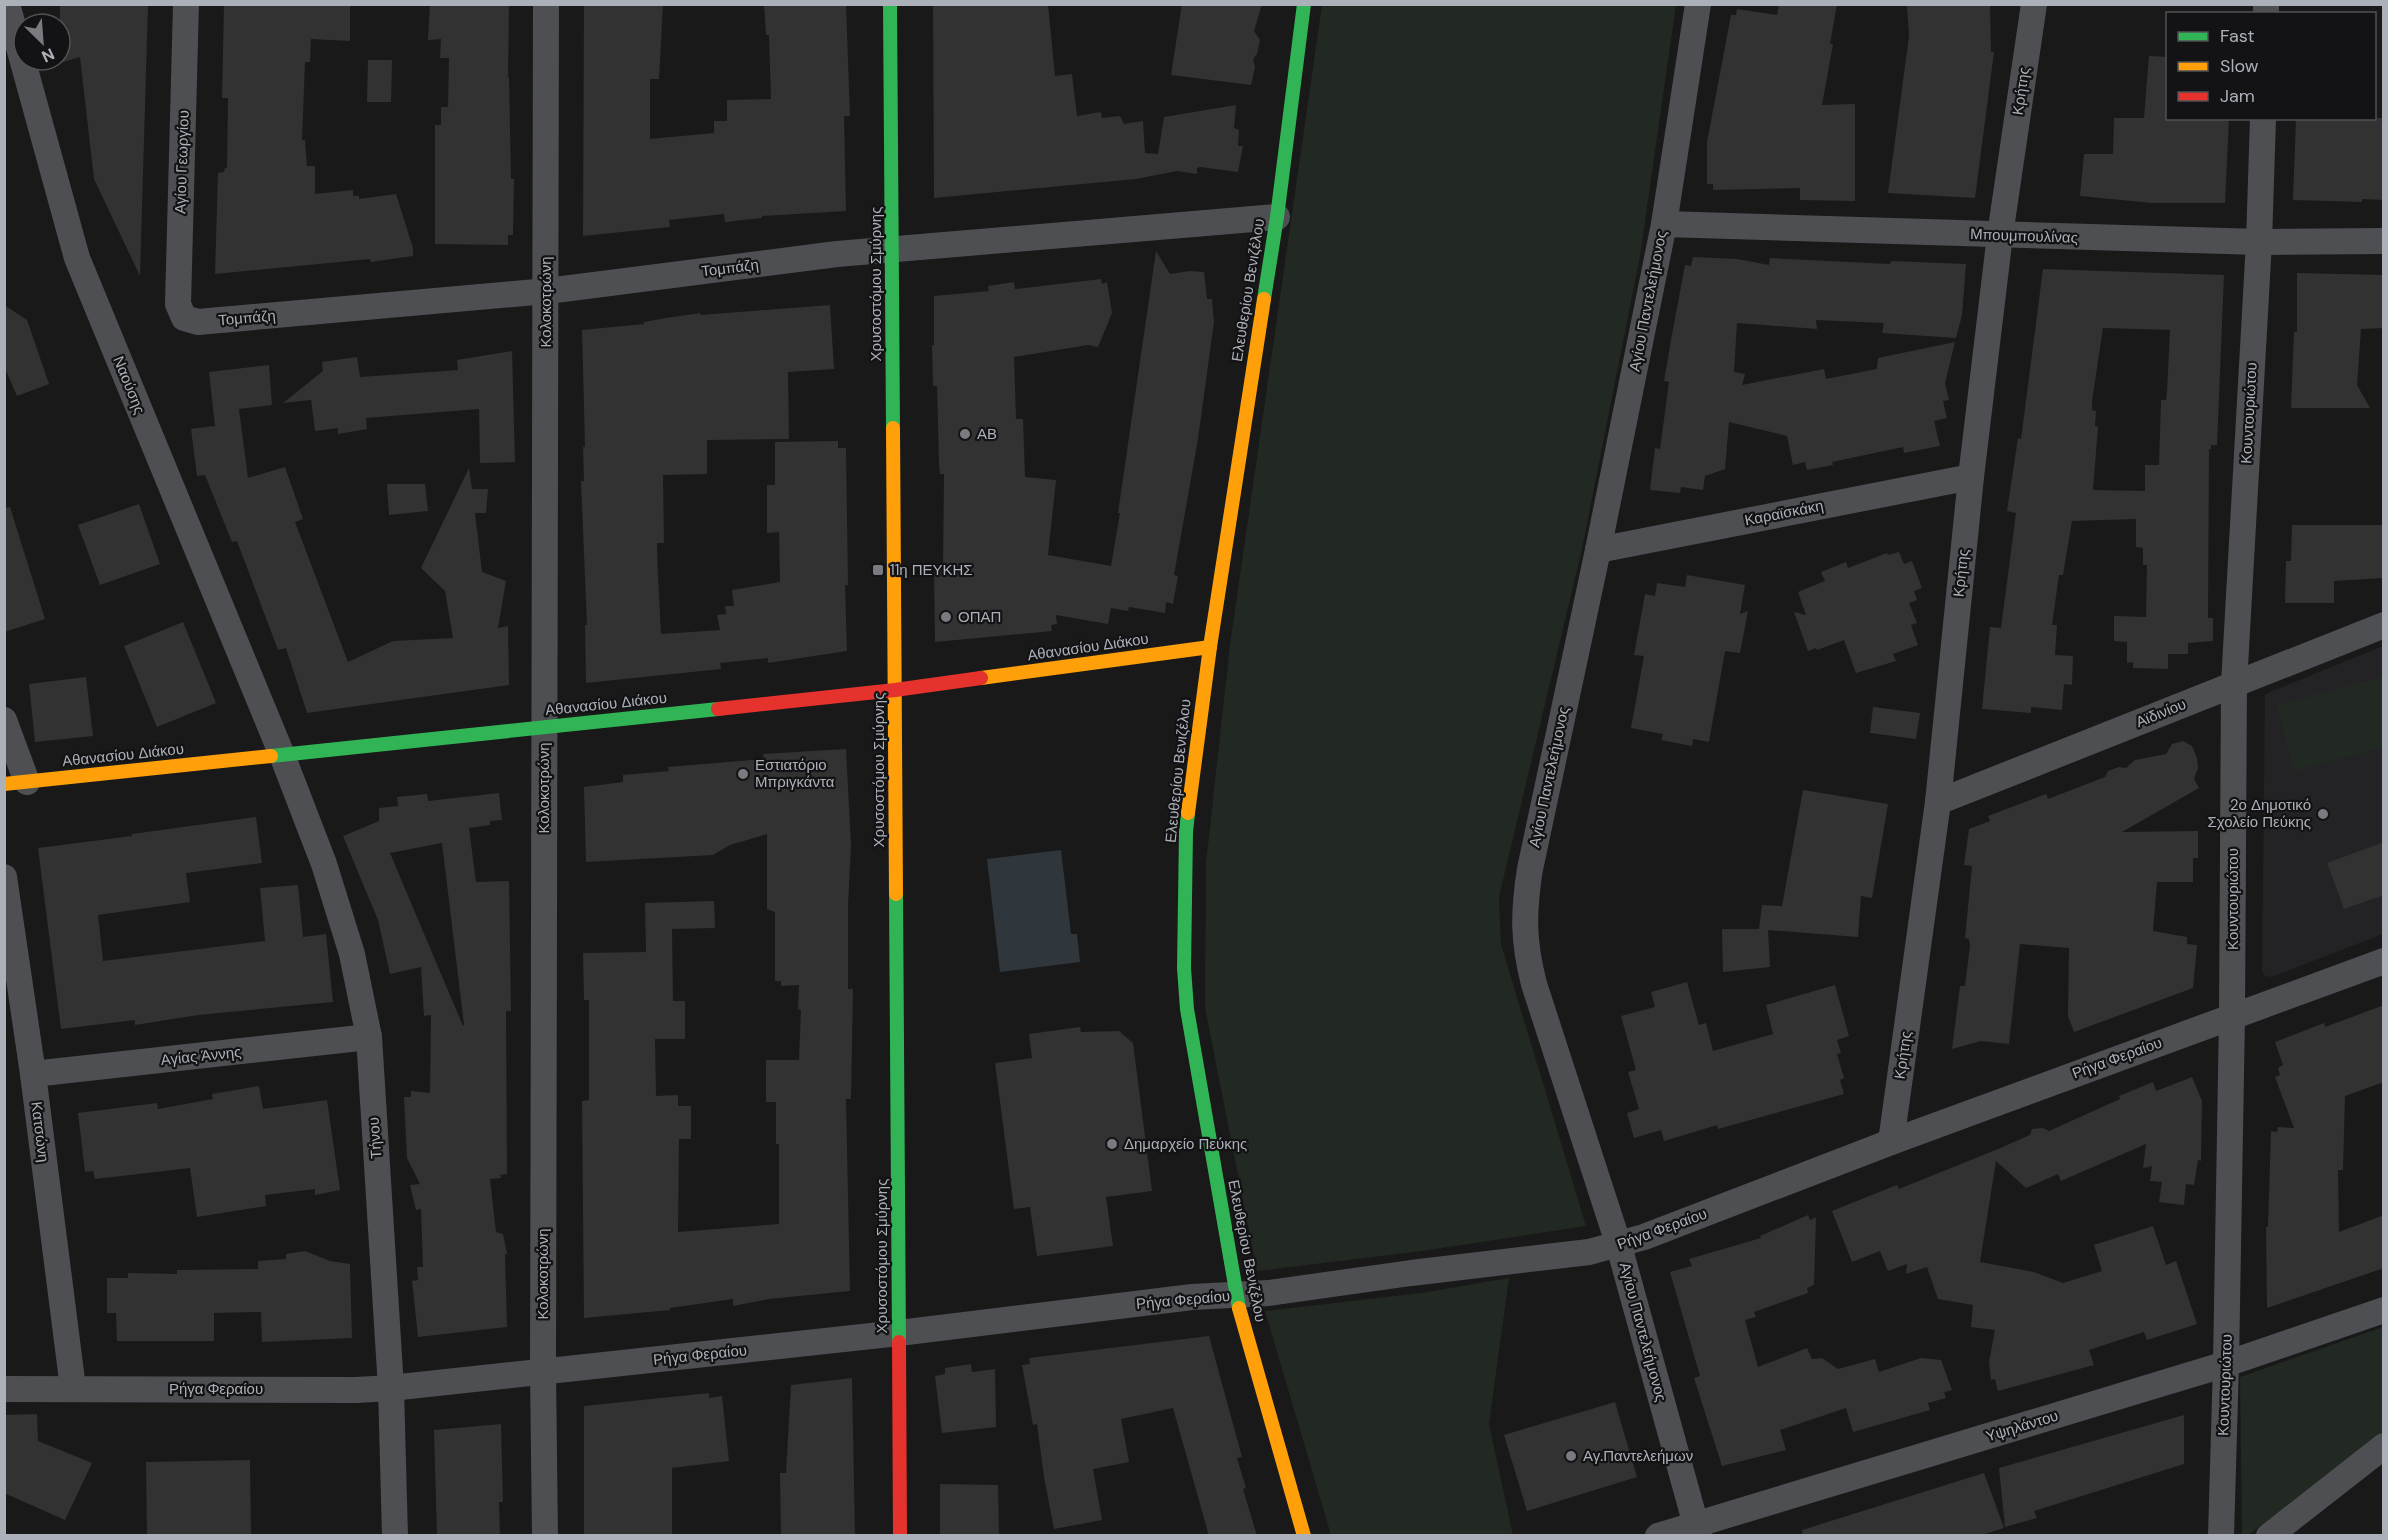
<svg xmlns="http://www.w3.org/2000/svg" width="2388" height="1540" viewBox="0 0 2388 1540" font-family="'DM Sans',sans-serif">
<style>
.built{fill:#232325}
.green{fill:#222822}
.water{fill:#2f363c}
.building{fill:#323233;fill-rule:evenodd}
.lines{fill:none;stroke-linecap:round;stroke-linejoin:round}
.street{stroke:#4e4f52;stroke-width:26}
.fast{stroke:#30b455;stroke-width:14}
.slow{stroke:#ff9f0a;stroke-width:14}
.jam{stroke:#e5322d;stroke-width:14}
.poi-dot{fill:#797b80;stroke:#131315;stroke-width:2}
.labels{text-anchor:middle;stroke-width:4.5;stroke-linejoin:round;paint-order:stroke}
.street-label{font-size:15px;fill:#acb0b8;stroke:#131315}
.poi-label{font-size:15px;fill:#acb0b8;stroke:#131315;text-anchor:start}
</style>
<rect width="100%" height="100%" fill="#191919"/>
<!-- built -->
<polygon class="built" points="2383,646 2383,934 2272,977 2265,976 2262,971 2265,694"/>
<!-- green -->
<g class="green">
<polygon points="1322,5 1676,5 1640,256 1582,549 1499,897 1501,944 1586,1226 1422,1251 1257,1271 1205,1008 1206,863 1230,645"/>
<polygon points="2383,677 2383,748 2294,771 2277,705"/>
<polygon points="1509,1278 1489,1424 1513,1535 1331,1535 1265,1311 1421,1293"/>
<polygon points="2383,1327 2383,1432 2248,1535 2242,1535 2240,1377"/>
</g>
<!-- water -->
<polygon class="water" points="1061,850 1071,934 1077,934 1080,962 1000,972 987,859"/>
<!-- building -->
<g class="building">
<polygon points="60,4 148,4 140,276 94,179 80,57 60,63"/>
<polygon points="224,4 350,4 350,41 311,39 310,62 305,62 302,140 305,140 307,166 315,166 315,194 353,190 353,196 359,196 359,199 396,194 413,248 413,256 371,262 370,259 215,274 218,173 224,172 225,168 227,168 228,98 222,98"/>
<polygon points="430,4 509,4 508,77 509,77 511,179 514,179 513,235 508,235 508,245 435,244 435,125 441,125 441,107 448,107 449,58 440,58 441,39 428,40"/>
<polygon points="584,4 663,4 659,79 650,79 650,139 714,133 714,121 727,121 727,100 771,99 769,35 766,35 764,4 846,4 850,116 844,116 846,211 762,216 762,218 725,222 724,214 669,220 670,227 583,236"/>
<polygon points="933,4 1048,4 1055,76 1072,74 1077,116 1101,112 1102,118 1120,116 1124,124 1143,121 1145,153 1158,154 1164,117 1236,105 1234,128 1239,130 1238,146 1243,146 1238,172 1200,167 1197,168 1197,174 1177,171 1136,179 934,198"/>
<polygon points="1182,4 1262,4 1254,31 1260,40 1257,54 1253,59 1255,67 1251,85 1171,75"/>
<polygon points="1779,4 1837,4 1830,44 1833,44 1822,105 1855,104 1855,201 1800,200 1800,188 1713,190 1713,184 1707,184 1707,142 1731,15 1736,15 1737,9 1777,15"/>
<polygon points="1907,4 1990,4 1991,52 1994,52 1975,198 1888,193 1909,36"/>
<polygon points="2149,56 2168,57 2168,118 2229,118 2225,203 2152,203 2080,196 2084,154 2113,154 2114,118 2144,118"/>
<polygon points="368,60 392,60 391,102 367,102"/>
<polygon points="2296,118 2384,118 2384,200 2362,199 2362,202 2293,200"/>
<polygon points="1156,251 1170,274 1189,271 1204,272 1207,299 1212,299 1214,322 1198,439 1174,575 1178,576 1173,604 1166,602 1165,613 1129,607 1128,611 1111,608 1108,624 1056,615 1057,624 1051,625 1052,631 935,642 934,570 943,567 944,474 940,474 939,464 937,386 933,386 932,345 934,345 934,296 989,291 988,286 1014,282 1015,289 1101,279 1102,284 1107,282 1112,313 1098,347 1088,345 1014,357 1016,419 1023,419 1025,477 1056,480 1048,555 1111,566 1120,513 1118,513"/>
<polygon points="1693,257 1737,259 1769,265 1770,258 1890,264 1891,261 1966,264 1962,315 1956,338 1882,333 1884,323 1816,320 1817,329 1737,323 1734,372 1745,374 1742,385 1824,369 1826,379 1877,369 1878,358 1955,342 1945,383 1949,400 1943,401 1947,418 1934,421 1940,446 1904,453 1903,447 1832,462 1833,465 1807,470 1805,462 1793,465 1787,436 1729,422 1725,469 1705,476 1703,490 1681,487 1680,493 1650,490 1655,448 1660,449 1669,382 1664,381 1671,340 1685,265 1691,266"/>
<path d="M 2043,269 L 2224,275 L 2217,445 L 2211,445 L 2211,449 L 2209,449 L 2208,618 L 2213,618 L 2213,641 L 2188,643 L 2188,654 L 2168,654 L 2168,669 L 2133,668 L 2133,662 L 2127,663 L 2127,642 L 2114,641 L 2114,616 L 2146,617 L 2147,565 L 2143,565 L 2143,548 L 2136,547 L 2136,519 L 2072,521 L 2063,575 L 2059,575 L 2052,625 L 2057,625 L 2055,655 L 2073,656 L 2072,685 L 2064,684 L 2062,710 L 2031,707 L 2031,713 L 1982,709 L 1990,627 L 2001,628 L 2016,513 L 2007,511 L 2018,438 L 2021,439 ZM 2103,328 L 2170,330 L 2167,391 L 2166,400 L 2161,400 L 2159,465 L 2145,465 L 2145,491 L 2093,490 L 2098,427 L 2095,426 L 2096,411 L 2092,410 L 2092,401 Z"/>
<polygon points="2297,273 2384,275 2384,328 2361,329 2357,385 2370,408 2291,408 2294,332 2297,332"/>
<polygon points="4,305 27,320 49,384 17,396 4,366"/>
<polygon points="830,305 834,369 788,372 789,439 707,440 707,474 663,475 664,543 657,543 658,577 661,634 720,630 717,615 726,614 725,606 734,606 732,590 780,582 779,532 767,533 767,485 775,485 775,442 838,441 838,448 846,448 848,585 845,585 847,651 768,663 768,658 720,663 721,669 586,683 585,625 587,625 581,481 584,481 583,447 585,447 582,330 644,324 644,322 666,318 700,313 701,315"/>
<polygon points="512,351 515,462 480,463 479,409 366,418 367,429 338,434 338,428 315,431 311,400 283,403 323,371 322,362 357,357 360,377 458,370 457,360"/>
<polygon points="269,365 272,405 239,409 248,478 285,467 303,519 295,522 348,662 393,641 453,638 445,591 421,568 469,468 472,489 488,489 486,513 475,513 482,572 506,581 498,628 508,626 509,685 307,713 286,648 278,650 237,541 232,542 205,475 197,476 191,429 215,426 209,372"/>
<polygon points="387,484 425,484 428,511 389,515"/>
<polygon points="139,504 160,564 100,585 78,525"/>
<polygon points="10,507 45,619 4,632 4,508"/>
<polygon points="2292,525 2384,525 2384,578 2334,581 2334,603 2285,603 2286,561 2291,561"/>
<polygon points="1899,552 1904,564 1912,561 1922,588 1914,591 1917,600 1909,603 1917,623 1911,625 1918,645 1893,654 1896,661 1856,673 1844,640 1817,650 1816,648 1808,651 1794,612 1806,615 1798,592 1825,581 1821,572 1846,562 1848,568 1887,553 1888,555"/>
<polygon points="1687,575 1745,585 1740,614 1748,611 1740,653 1725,651 1709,742 1693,739 1692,746 1661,740 1663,734 1631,728 1644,656 1634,655 1645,594 1655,596 1657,583 1685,587"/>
<polygon points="183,622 216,703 157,727 124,646"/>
<polygon points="86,677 93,736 35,742 29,684"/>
<polygon points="1873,707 1920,713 1916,739 1870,733"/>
<polygon points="2183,741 2192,746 2197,758 2198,768 2194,779 2199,788 2122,832 2198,831 2198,858 2193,858 2193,882 2157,882 2153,931 2187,937 2187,944 2197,945 2193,988 2074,1032 2068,1016 2069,948 2020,944 2009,1044 1981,1041 1952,1049 1960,986 1965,986 1970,945 1969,939 1965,938 1972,866 1964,865 1969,829 1990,821 1988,816 2046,794 2048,799 2105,777 2108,771 2119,767 2126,768 2135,760 2166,754 2172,744"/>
<polygon points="846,749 851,845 848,906 848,989 853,989 851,1099 846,1099 850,1291 769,1299 733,1306 733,1299 670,1308 670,1310 584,1318 582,1101 589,1100 589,1000 584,1000 583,953 646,952 645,903 714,901 715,928 672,929 673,1001 685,1001 685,1039 655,1039 656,1096 678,1095 678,1106 691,1106 691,1139 679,1139 678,1232 779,1224 779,1144 776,1144 776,1102 766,1102 766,1060 799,1060 801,1010 798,1009 799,985 781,986 781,981 775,981 775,912 767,909 767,834 730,845 713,855 586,862 584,787 623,782 623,775 669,771 668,767 764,759 763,754"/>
<polygon points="1803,790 1888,804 1872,898 1861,896 1858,937 1768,930 1770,967 1723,972 1722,929 1759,929 1762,905 1782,906"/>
<path d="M 499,793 L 502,820 L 490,821 L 490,825 L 469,828 L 476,882 L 509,881 L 511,1011 L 506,1011 L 507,1174 L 500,1175 L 501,1178 L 490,1179 L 496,1232 L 503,1234 L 507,1254 L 505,1254 L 507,1327 L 418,1337 L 412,1281 L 418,1280 L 417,1267 L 423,1267 L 421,1209 L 416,1210 L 410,1185 L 420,1184 L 407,1158 L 404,1097 L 411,1097 L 411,1091 L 430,1093 L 431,1015 L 424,1016 L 421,967 L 390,974 L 378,920 L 343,836 L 379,821 L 379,808 L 398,806 L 397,797 L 427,794 L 428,801 ZM 442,843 L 464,1025 L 463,1026 L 390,853 Z"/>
<polygon points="256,817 262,863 186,873 190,902 98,915 103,961 265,941 260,888 298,885 303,937 326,934 333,1002 198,1015 135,1025 135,1020 61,1029 38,848 132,836 132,834"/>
<polygon points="2384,842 2384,895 2344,909 2327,863"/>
<polygon points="1687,982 1699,1025 1706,1023 1713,1051 1773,1034 1766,1005 1835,985 1849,1036 1837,1040 1841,1053 1837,1054 1844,1078 1840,1080 1844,1094 1718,1129 1717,1125 1664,1141 1661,1130 1634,1138 1627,1113 1639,1109 1628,1072 1636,1070 1621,1016 1655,1007 1651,992"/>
<polygon points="2384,1005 2384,1082 2345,1096 2343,1170 2338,1170 2339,1232 2384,1215 2384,1268 2267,1308 2266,1227 2268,1227 2271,1131 2277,1132 2278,1127 2294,1128 2275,1077 2280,1075 2278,1068 2283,1065 2275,1042 2324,1023 2325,1027"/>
<polygon points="1080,1027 1081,1032 1119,1031 1133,1043 1152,1191 1106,1197 1113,1246 1037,1256 1030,1207 1014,1209 995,1063 1032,1058 1029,1034"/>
<polygon points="2192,1077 2202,1101 2201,1161 2198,1160 2194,1185 2186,1184 2184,1205 2159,1202 2162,1182 2150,1181 2152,1166 2143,1168 2146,1144 2061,1181 2058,1174 2026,1188 1996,1161 1980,1262 2034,1272 2063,1283 2102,1271 2094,1245 2153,1226 2166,1265 2176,1261 2197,1324 2147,1340 2144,1332 2089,1350 2094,1365 1998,1391 1995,1379 1991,1380 1989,1362 1995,1330 1971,1327 1973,1305 1938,1299 1927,1267 1906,1274 1907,1264 1888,1271 1880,1251 1852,1262 1832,1211 1897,1185 1899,1189 1998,1149 2030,1135 2032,1129 2043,1128 2049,1131 2120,1099 2119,1096 2153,1082 2156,1091"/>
<polygon points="259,1086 263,1109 327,1100 340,1190 315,1195 315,1189 265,1195 266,1206 197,1217 190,1168 95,1179 93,1171 85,1172 78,1113 157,1103 158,1109 213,1099 212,1094"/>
<polygon points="1808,1215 1810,1220 1816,1217 1814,1285 1807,1288 1808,1293 1754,1312 1756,1317 1745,1320 1758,1367 1807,1348 1812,1359 1822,1358 1838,1369 1875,1359 1879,1372 1921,1358 1941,1360 1952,1390 1944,1392 1946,1398 1928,1403 1930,1410 1853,1432 1846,1408 1780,1430 1786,1450 1722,1466 1694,1378 1700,1376 1670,1272 1692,1266 1689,1259 1761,1238 1760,1236"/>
<polygon points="305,1251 330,1261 350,1264 352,1338 262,1342 261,1312 214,1313 214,1341 117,1341 116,1313 107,1313 107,1278 128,1278 128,1273 177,1274 177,1270 258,1269 258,1261 286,1259 286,1254"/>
<polygon points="1209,1336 1242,1457 1237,1458 1246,1488 1243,1489 1257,1536 1209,1536 1173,1408 1121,1419 1129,1462 1093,1469 1102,1520 1054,1529 1044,1477 1037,1424 1033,1425 1022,1365 1030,1364 1029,1358"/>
<polygon points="971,1364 972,1372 995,1369 996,1427 942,1433 935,1376 945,1374 945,1368"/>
<polygon points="852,1378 855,1536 781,1536 780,1473 786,1473 791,1385"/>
<polygon points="709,1393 709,1398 722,1396 729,1461 672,1468 672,1536 584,1536 584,1406"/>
<polygon points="1615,1402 1637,1477 1527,1511 1504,1435"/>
<polygon points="37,1414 38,1441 92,1463 65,1520 4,1493 4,1415"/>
<polygon points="2184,1415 2184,1464 2034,1511 2037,1518 2005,1527 1999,1468"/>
<polygon points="501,1424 503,1502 499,1502 500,1536 437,1535 434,1430"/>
<polygon points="250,1460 251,1536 147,1536 146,1462"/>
<polygon points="1984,1473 2004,1528 1978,1536 1803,1536 1802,1530"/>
<polygon points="940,1484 998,1485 999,1536 940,1536"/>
</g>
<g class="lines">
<!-- street -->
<g class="street">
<polyline points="7,4 77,258 282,755 324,864 352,954 369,1037 391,1388 395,1536"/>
<polyline points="186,4 178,304 184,318 198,322 547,291 837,254 1277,217"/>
<path d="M 1698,4 L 1664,224 L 1598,550 L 1530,869 C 1523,913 1523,941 1534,984 L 1619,1246 L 1699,1536"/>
<polyline points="2266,14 2266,4"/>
<polyline points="1664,224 2259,242 2384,241"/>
<polyline points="1598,550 1971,477"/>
<polyline points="4,720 27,782"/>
<polyline points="1938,802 2384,625"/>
<polyline points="4,877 33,1074 73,1388"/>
<polyline points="33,1074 369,1037"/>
<polyline points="1891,1142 1938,802 1971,477 2000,235 2034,4"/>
<polyline points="4,1389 356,1390 391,1388 899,1333 1192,1297 1269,1293 1411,1273 1589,1252 1644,1237 1891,1142 2384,961"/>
<polyline points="545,1536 543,1372 546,4"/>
<polyline points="1658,1536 2226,1364 2384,1310"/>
<polyline points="2221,1536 2226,1364 2232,1016 2234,684 2259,242 2263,118"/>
<polyline points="2269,1536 2384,1446"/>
</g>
<!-- fast -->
<g class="fast">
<polyline points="890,4 893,428"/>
<polyline points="1264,299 1277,217 1304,4"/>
<polyline points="271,756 718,709"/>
<polyline points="1188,813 1186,832 1184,968 1187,1009 1239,1308"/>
<polyline points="896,894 899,1342"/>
</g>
<!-- slow -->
<g class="slow">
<polyline points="893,428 896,894"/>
<polyline points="981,678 1210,647"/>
<polyline points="4,784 271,756"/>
<polyline points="1188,813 1210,647 1264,299"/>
<polyline points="1239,1308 1304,1536"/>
</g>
<!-- jam -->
<g class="jam">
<polyline points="718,709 895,690 981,678"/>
<polyline points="899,1342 900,1536"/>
</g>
</g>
<!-- markers -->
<g class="poi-dot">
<circle cx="965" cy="434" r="6"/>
<rect x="872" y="564" width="12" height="12" rx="3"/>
<circle cx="946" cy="617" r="6"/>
<circle cx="743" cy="774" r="6"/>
<circle cx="2323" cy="814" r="6"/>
<circle cx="1112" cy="1144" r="6"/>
<circle cx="1571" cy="1456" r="6"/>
</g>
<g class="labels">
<!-- street labels -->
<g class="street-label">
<text transform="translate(2021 91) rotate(-82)" y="5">Κρήτης</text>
<text transform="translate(182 162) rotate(-88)" y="5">Αγίου Γεωργίου</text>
<text transform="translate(2024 236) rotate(2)" y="5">Μπουμπουλίνας</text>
<text transform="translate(730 268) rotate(-7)" y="5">Τομπάζη</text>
<text transform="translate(876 284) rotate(-90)" y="5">Χρυσοστόμου Σμύρνης</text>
<text transform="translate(1248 290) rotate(-81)" y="5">Ελευθερίου Βενιζέλου</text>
<text transform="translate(1648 301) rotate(-79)" y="5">Αγίου Παντελεήμονος</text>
<text transform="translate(546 302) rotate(-90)" y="5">Κολοκοτρώνη</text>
<text transform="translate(247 318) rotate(-5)" y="5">Τομπάζη</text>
<text transform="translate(129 385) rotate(68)" y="5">Ναούσης</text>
<text transform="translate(2249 413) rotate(-87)" y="5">Κουντουριώτου</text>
<text transform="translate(1784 513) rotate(-11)" y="5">Καραϊσκάκη</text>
<text transform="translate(1961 573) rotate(-84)" y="5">Κρήτης</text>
<text transform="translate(1088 647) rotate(-8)" y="5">Αθανασίου Διάκου</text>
<text transform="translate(606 704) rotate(-6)" y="5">Αθανασίου Διάκου</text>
<text transform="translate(2161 713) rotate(-22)" y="5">Αϊδινίου</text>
<text transform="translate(123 755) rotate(-6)" y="5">Αθανασίου Διάκου</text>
<text transform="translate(879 770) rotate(-90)" y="5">Χρυσοστόμου Σμύρνης</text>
<text transform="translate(1178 771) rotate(-84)" y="5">Ελευθερίου Βενιζέλου</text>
<text transform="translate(1549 777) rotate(-78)" y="5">Αγίου Παντελεήμονος</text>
<text transform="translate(544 788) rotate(-90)" y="5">Κολοκοτρώνη</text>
<text transform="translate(2233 899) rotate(-90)" y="5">Κουντουριώτου</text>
<text transform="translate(1903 1055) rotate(-82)" y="5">Κρήτης</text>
<text transform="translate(201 1056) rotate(-6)" y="5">Αγίας Άννης</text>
<text transform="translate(2117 1058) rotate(-20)" y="5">Ρήγα Φεραίου</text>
<text transform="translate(40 1132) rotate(83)" y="5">Κατσώνη</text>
<text transform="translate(375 1138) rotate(-94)" y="5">Τήνου</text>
<text transform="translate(1662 1229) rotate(-20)" y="5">Ρήγα Φεραίου</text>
<text transform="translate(1247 1251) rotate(79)" y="5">Ελευθερίου Βενιζέλου</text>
<text transform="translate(882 1256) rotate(-90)" y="5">Χρυσοστόμου Σμύρνης</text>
<text transform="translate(543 1274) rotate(-90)" y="5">Κολοκοτρώνη</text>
<text transform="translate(1183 1300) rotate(-5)" y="5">Ρήγα Φεραίου</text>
<text transform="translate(1643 1332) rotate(75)" y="5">Αγίου Παντελεήμονος</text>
<text transform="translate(700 1355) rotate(-6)" y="5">Ρήγα Φεραίου</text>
<text transform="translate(2225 1385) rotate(-88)" y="5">Κουντουριώτου</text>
<text x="216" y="1394">Ρήγα Φεραίου</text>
<text transform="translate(2022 1426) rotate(-17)" y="5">Υψηλάντου</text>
</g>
<!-- poi labels -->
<g class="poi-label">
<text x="977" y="439">ΑΒ</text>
<text x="890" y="575">11η ΠΕΥΚΗΣ</text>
<text x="958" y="622">ΟΠΑΠ</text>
<text x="755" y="770">Εστιατόριο<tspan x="755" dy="17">Μπριγκάντα</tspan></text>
<text x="2311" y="810" text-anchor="end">2ο Δημοτικό<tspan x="2311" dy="17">Σχολείο Πεύκης</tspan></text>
<text x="1124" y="1149">Δημαρχείο Πεύκης</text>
<text x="1583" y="1461">Αγ.Παντελεήμων</text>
</g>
</g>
<!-- border -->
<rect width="2388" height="1540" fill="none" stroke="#acb0b8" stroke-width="12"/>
<!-- legend -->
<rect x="2166" y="12" width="210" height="108" fill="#131315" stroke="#505256" stroke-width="1.5"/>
<rect x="2178" y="32" width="30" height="9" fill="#30b455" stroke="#505256" stroke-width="1.5"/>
<text x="2220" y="42" font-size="18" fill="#acb0b8">Fast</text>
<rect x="2178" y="62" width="30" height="9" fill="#ff9f0a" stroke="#505256" stroke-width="1.5"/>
<text x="2220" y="72" font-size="18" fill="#acb0b8">Slow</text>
<rect x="2178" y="92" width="30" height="9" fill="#e5322d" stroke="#505256" stroke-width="1.5"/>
<text x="2220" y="102" font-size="18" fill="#acb0b8">Jam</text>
<!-- north arrow -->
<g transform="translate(42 42) rotate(155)"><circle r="28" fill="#131315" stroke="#505256" stroke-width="1.5"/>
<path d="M0-4.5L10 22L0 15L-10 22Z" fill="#797b80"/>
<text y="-9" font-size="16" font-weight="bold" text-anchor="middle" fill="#acb0b8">N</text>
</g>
</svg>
